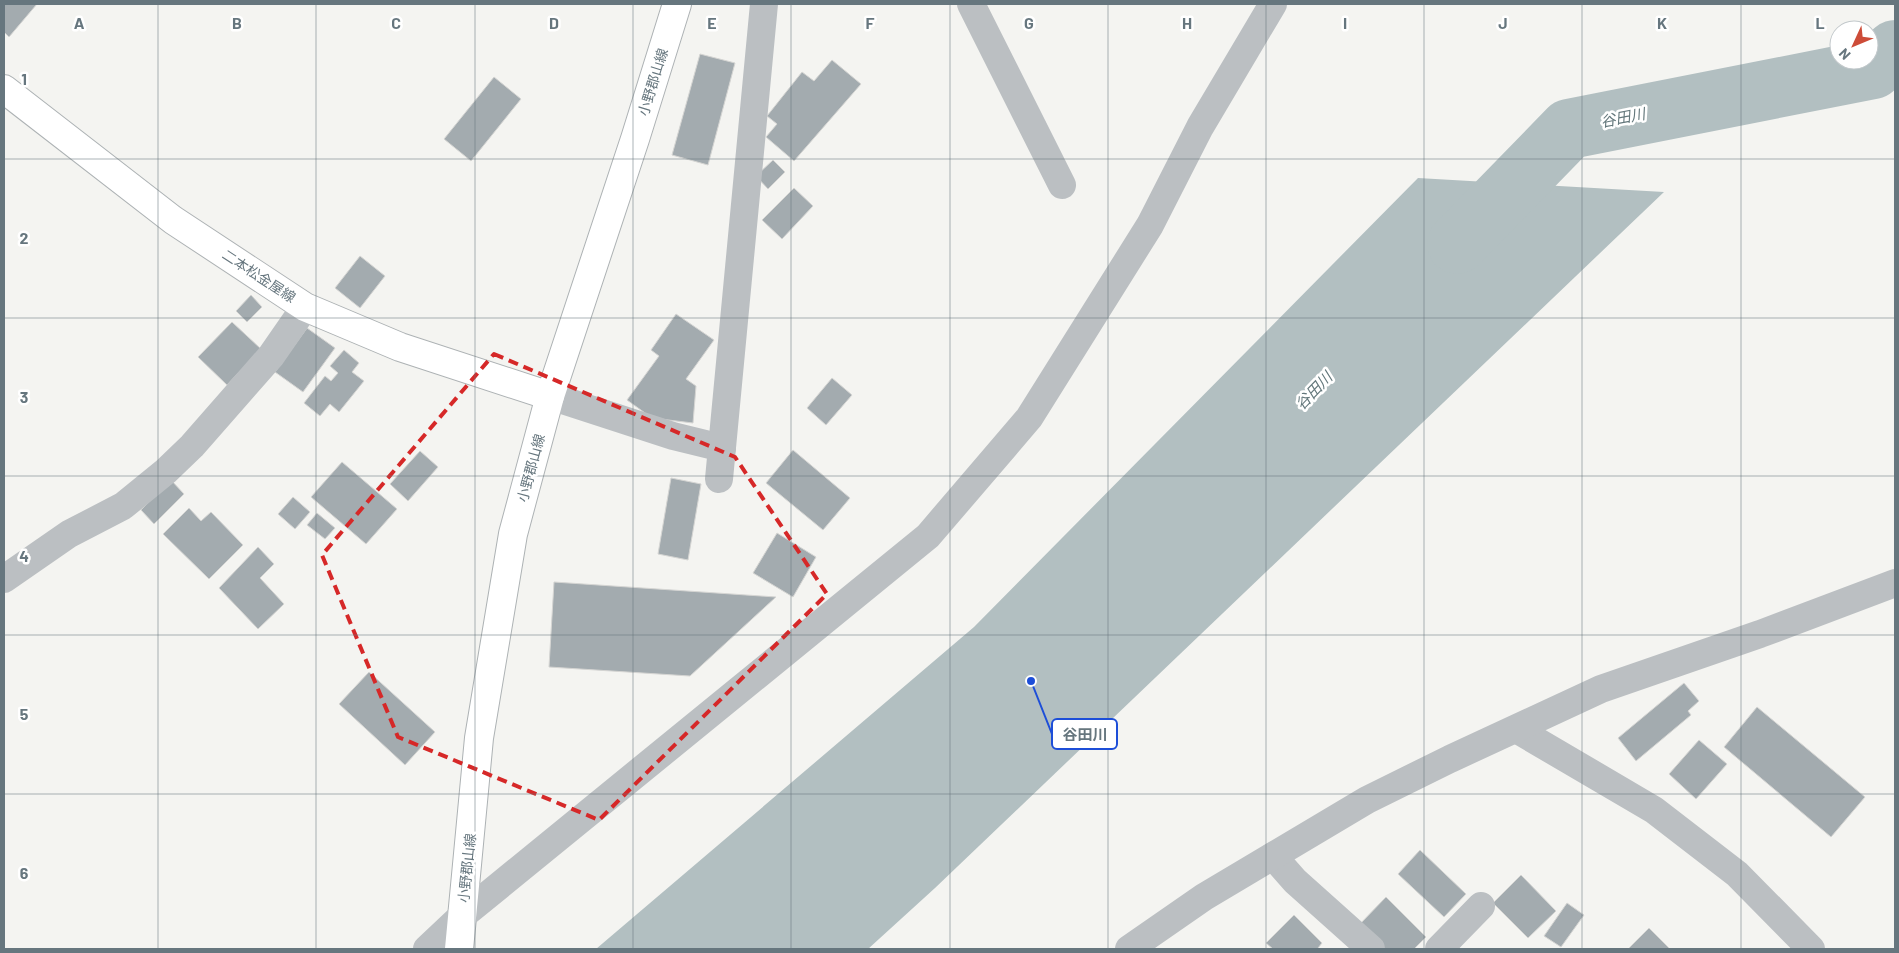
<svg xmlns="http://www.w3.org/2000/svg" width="1899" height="953" viewBox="0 0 1899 953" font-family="Barlow,'Noto Sans JP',sans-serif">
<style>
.water{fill:#b2bfc1}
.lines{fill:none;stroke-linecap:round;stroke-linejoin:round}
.river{stroke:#b2bfc1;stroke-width:60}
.building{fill:#a3abaf;stroke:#d5d5d3}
.major-casing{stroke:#adb2b4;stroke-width:30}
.minor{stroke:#bbbfc2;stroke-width:28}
.major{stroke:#fff;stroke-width:28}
.marked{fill:none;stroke:#d62828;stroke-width:4;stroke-dasharray:10 6;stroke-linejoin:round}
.grid{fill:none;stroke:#66767e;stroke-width:1;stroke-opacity:0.55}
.labels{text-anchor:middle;stroke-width:5;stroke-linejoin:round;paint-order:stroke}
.street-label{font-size:14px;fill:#66767e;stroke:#fff}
.water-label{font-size:15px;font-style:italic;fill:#63777b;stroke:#fff}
.grid-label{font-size:16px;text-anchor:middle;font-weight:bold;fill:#66767e;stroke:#fff;stroke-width:5;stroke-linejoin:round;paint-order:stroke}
.leader{fill:none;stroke:#1d4ed8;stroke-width:2}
.callout-dot{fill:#1d4ed8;stroke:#fff;stroke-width:2}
.callout{fill:#fff;stroke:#1d4ed8;stroke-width:2}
.callout-label{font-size:15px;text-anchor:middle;font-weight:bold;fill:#66767e}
</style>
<rect width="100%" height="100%" fill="#f4f4f1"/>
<!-- water -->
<polygon class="water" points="1418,178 1664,192 935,888 868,949 596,949 974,627"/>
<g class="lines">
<!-- river -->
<polyline class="river" points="1457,244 1569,129 1873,69 1895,50"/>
</g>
<!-- building -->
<g class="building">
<polygon points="4,4 37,4 9,37 4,32"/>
<polygon points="700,54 735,63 708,165 672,155"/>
<polygon points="832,60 861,84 794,161 766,137 777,124 767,116 802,72 814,81"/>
<polygon points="494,77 521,99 471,161 444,139"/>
<polygon points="773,160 785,172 768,189 756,176"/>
<polygon points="794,188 813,206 782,239 762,220"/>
<polygon points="360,256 385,276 360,308 335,288"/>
<polygon points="251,295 262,307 247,322 236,311"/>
<polygon points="676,314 714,340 686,379 696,386 693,423 652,418 627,400 659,356 651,350"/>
<polygon points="232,322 261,349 227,385 198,357"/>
<polygon points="307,328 335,348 303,392 275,372"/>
<polygon points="344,350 359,363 352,372 364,381 339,412 330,404 320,416 304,403 325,376 331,381 338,373 330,366"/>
<polygon points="832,378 852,395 826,425 807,408"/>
<polygon points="793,450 850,498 823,530 766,483"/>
<polygon points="420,451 438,467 408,501 390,484"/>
<polygon points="342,462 397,509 366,544 311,497"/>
<polygon points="671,478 701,484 688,560 658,554"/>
<polygon points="171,480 184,494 154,524 141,510"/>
<polygon points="293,497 310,512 295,529 278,514"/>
<polygon points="189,508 201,521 211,512 243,545 209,579 163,534"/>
<polygon points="317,513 335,528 325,539 307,525"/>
<polygon points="777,533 816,557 793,597 753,573"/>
<polygon points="258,547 274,564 260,578 284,604 258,629 219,588"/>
<polygon points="554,582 776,597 690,676 549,667"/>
<polygon points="369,672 435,732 405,765 339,704"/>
<polygon points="1684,683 1699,701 1688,711 1691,715 1636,761 1618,738"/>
<polygon points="1757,707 1865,797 1831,837 1724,747"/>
<polygon points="1699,740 1727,764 1696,799 1669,774"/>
<polygon points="1420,850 1466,894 1444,917 1398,874"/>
<polygon points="1521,875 1556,911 1528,938 1493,903"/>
<polygon points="1386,897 1426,937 1414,949 1384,949 1359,925"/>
<polygon points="1567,903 1584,915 1561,947 1544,936"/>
<polygon points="1294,915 1322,943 1318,948 1320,949 1273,949 1266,943"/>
<polygon points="1649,928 1670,949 1628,949"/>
</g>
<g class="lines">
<!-- major casing -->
<g class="major-casing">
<g id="major">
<polyline points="4,89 173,220 305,307 400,347 550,396"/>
<polyline points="459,949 479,738 513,534 550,396 635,139 677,4"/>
</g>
</g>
<!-- minor -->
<g class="minor">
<polyline points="971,4 1062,185"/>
<polyline points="550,396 673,436 722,448"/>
<polyline points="719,479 764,4"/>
<polyline points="4,579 69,534 123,506 166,471 192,446 271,356 305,307"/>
<polyline points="1516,729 1654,810 1737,874 1811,949"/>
<polyline points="1273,856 1295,881 1371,949"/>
<polyline points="427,949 462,916 928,536 1029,418 1150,225 1200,127 1273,4"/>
<polyline points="1129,949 1204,897 1367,800 1450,759 1601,689 1760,634 1895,583"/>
<polyline points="1439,949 1481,906"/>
</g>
<!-- major -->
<use href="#major" class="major"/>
</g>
<!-- marked area -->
<path class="marked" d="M 494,354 L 735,457 L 827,594 L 599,820 L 398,737 L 322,555 Z"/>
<!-- grid -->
<path class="grid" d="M 158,4 L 158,949M 316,4 L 316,949M 475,4 L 475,949M 633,4 L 633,949M 791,4 L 791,949M 950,4 L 950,949M 1108,4 L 1108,949M 1266,4 L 1266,949M 1424,4 L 1424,949M 1582,4 L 1582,949M 1741,4 L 1741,949M 4,159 L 1895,159M 4,318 L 1895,318M 4,476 L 1895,476M 4,635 L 1895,635M 4,794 L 1895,794"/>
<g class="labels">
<!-- street labels -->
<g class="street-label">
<text transform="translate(653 82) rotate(-73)" y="5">小野郡山線</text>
<text transform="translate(259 276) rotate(33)" y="5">二本松金屋線</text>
<text transform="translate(531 468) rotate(-75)" y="5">小野郡山線</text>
<text transform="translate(467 868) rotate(-84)" y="5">小野郡山線</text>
</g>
<!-- water labels -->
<g class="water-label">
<text transform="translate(1623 118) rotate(-11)" y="5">谷田川</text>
<text transform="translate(1314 391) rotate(-46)" y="5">谷田川</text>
</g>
</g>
<g class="grid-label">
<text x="79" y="29">A</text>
<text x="237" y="29">B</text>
<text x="396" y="29">C</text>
<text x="554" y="29">D</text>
<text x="712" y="29">E</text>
<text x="870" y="29">F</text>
<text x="1029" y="29">G</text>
<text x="1187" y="29">H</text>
<text x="1345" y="29">I</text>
<text x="1503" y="29">J</text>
<text x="1662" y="29">K</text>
<text x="1820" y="29">L</text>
<text x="24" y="85">1</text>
<text x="24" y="244">2</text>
<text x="24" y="403">3</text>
<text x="24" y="562">4</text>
<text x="24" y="720">5</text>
<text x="24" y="879">6</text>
</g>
<!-- callouts -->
<path class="leader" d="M1031 681L1052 734"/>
<circle class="callout-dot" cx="1031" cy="681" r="5"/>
<rect class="callout" x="1052" y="719" width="65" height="30" rx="5"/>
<g class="callout-label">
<text x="1085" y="740">谷田川</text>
</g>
<!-- border -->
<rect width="1899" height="953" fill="none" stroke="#66767e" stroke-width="10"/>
<!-- north arrow -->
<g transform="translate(1854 45) rotate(226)"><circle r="24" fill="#ffffff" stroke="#c2c8cb"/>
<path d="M0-4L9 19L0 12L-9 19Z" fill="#cd4c38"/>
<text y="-8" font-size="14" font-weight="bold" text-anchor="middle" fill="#66767e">N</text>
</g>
</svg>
